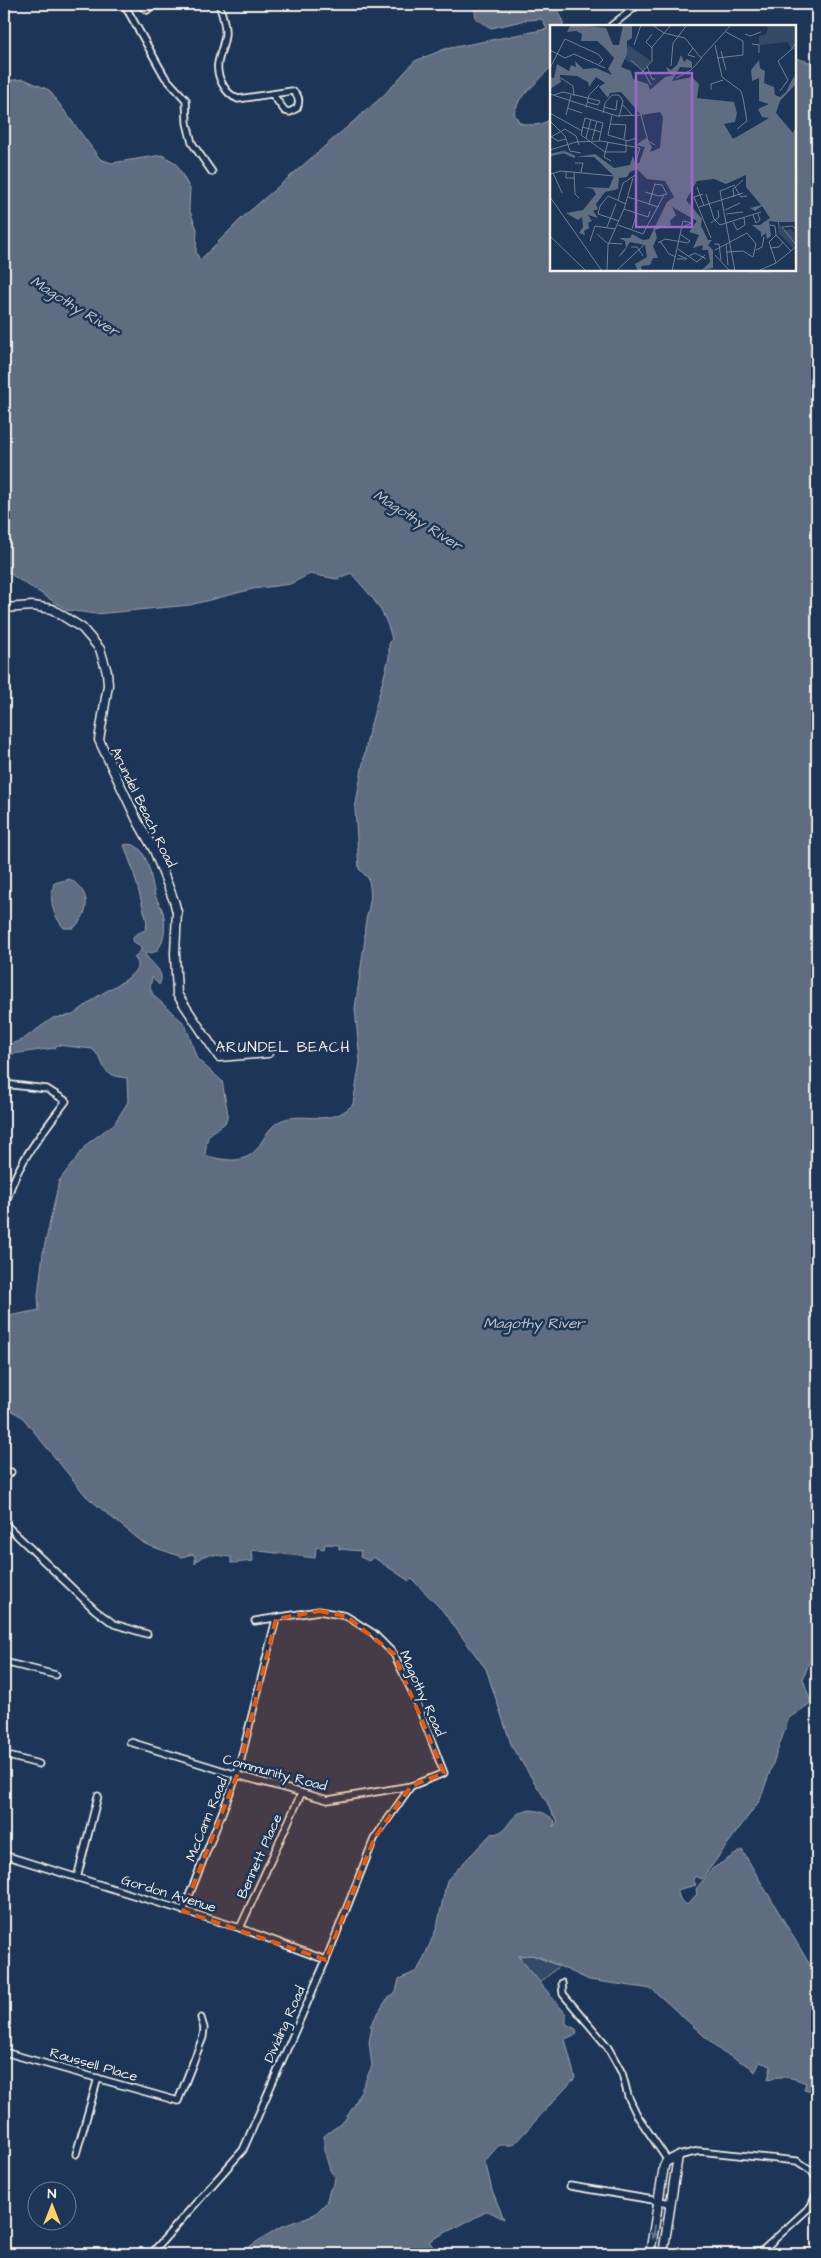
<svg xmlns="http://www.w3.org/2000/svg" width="821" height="2258" viewBox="0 0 821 2258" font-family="'Architects Daughter',sans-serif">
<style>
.green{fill:#354a67;stroke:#949ea8}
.water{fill:#5e6d82;stroke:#9aa2ab}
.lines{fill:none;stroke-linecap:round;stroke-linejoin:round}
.street-casing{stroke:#f4f1e8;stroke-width:9}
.secondary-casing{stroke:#f4f1e8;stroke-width:11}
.street{stroke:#1d3557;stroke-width:5.5}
.secondary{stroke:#1d3557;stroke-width:8}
.oneway{fill:#68778a}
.marked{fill:#e8590c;fill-opacity:0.2;stroke:#e8590c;stroke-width:4;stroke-dasharray:10 6;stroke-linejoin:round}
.labels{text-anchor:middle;stroke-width:5;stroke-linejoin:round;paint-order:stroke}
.street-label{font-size:14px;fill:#f4f1e8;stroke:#1d3557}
.water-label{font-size:15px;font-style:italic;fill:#c0c3c4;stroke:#1d3557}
.neighbourhood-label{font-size:15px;letter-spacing:1px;fill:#f4f1e8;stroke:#1d3557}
.inset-river{fill:none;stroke:#5e6d82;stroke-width:2.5}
.inset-road{fill:none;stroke:#738091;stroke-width:1}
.view{fill:#9f67cb;fill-opacity:0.15;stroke:#9f67cb;stroke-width:2.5}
.inset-edge{fill:none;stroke:#f4f1e8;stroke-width:2.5}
</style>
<rect width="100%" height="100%" fill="#1d3557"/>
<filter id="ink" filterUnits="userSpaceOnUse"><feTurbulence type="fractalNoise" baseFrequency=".02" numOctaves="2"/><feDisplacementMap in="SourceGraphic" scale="10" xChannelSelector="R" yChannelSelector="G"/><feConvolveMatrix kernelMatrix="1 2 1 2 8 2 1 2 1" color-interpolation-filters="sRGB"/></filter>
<g filter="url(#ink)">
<!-- green -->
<polygon class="green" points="532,1955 559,1966 540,1983 518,1956"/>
<!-- water -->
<g class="water">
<path d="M 474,4 L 556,4 L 563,23 L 563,26 L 551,26 L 551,67 L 520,99 L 514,113 L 520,123 C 532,126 540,126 551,119 L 551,270 L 795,270 L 795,58 L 817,64 L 817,1642 L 803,1679 L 811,1703 L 789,1718 L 760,1800 L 702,1879 L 696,1876 L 693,1879 L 696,1885 L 677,1890 L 680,1899 L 687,1905 L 697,1894 L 696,1889 L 712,1869 L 742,1850 L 817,1977 L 817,2095 L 816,2092 L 804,2089 L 806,2083 C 791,2077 783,2075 768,2079 L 771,2066 L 760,2062 L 755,2072 L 749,2066 L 722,2052 L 652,1989 L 589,1980 L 544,1959 L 532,1955 L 518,1956 L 566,2014 L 566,2024 L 576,2029 L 577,2034 L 565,2039 L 575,2078 L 513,2145 L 499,2145 L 485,2161 L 492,2190 L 504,2219 L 488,2211 L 429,2241 L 438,2254 L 410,2254 L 409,2252 L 386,2252 L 384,2254 L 242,2254 L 244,2250 L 278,2228 L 315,2214 L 326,2203 L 330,2189 L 334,2184 L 335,2177 L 330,2170 L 324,2150 L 324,2136 L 344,2121 L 354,2106 L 372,2066 L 369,2042 L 372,2027 L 370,2026 L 387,1999 L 396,1992 L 399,1979 L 417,1971 L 423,1960 L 437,1927 L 447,1880 L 491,1834 C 505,1834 507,1824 515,1816 C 527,1805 545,1811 555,1821 L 553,1827 L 558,1821 L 551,1812 L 547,1802 L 512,1747 L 486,1669 L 442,1610 L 412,1579 L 409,1581 L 373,1557 L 369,1561 L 360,1557 L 361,1551 L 339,1549 L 339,1545 L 325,1544 L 324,1549 L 316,1547 L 315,1558 L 252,1550 L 253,1561 L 234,1563 L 231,1563 L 231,1557 C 217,1556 203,1550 195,1564 L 195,1556 L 192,1554 L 182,1557 L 145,1544 L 111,1517 L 86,1496 L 22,1417 L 8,1408 L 4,1409 L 4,1317 L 39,1310 L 38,1296 L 43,1253 L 59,1181 L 87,1144 L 114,1124 L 128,1102 L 127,1078 C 95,1074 110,1065 92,1049 L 57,1045 L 55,1048 L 12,1054 L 4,1052 L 4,1046 L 22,1040 L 53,1018 L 73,1015 L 98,996 L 127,979 L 138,968 L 138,963 L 134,957 L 141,951 L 141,947 L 133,941 C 132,932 141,934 146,929 L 147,922 L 133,870 L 124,845 C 148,838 151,881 155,895 C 157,901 161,906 163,912 C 166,922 165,941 158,949 C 155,954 149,952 145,954 C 151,964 167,972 159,985 L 152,977 L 150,988 L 154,996 L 185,1024 L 197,1059 L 222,1081 L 228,1114 L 225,1123 C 208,1136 208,1131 205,1155 C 219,1159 233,1163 247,1157 C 262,1150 264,1129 280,1121 C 304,1110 330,1129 353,1104 L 360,1062 L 355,1008 L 365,939 C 362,917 376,903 368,878 L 359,869 L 355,809 L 368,735 L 389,658 L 389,644 L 392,639 C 384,608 371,596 351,573 L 337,579 L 310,574 L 290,584 L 253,589 L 190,605 L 96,614 L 67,610 L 4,570 L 4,81 L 24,79 L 49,90 L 100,159 L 112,163 L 162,155 L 176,163 L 190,189 L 189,209 L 197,229 L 196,252 L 200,260 L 243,217 L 383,96 L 415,61 L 445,49 L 547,29 L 542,19 L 527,20 L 491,28 L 476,19 Z"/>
<path d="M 70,879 C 91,893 91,911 74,928 L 64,928 C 52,914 49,900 54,883 Z"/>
</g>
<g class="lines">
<!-- street casing -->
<g class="street-casing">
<g id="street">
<polyline points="124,4 165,77 186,100 187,123 192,143 212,172"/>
<polyline points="139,4 147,10 154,4"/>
<path d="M 219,4 C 222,14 226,24 225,35 C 224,44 220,53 218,63 C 216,76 225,94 238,99 L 292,91 C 299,95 300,101 297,108 L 290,112 L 285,111 L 273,95"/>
<polyline points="611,26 639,4"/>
<path d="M 4,1084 L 47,1089 L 66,1101 C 40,1136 12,1168 4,1212"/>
<polyline points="4,1479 11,1472"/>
<polyline points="4,1523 95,1610 114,1624 147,1634"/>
<polyline points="4,1662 56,1675"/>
<polyline points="130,1742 237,1775 328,1800 411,1786 444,1773 415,1698 394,1654 373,1633 346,1616 319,1611 255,1621"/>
<polyline points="4,1755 39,1764"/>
<polyline points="4,1855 240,1928 326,1960"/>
<polyline points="77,1878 98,1796"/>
<polyline points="183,1911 237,1775 276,1619"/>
<polyline points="240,1928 301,1794"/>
<polyline points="562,1983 563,1994 607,2046 622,2073 628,2096 637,2115 668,2161"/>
<polyline points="4,2052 178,2101 203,2037 204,2028 201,2018"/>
<polyline points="76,2154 98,2078"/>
<polyline points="678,2156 699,2151 797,2161 812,2171 817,2180"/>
<polyline points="570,2186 671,2203"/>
<polyline points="151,2254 243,2150 326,1960 374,1839 411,1786"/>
<polyline points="754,2254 763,2250 811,2206 817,2193"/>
</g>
</g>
<!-- secondary casing -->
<g class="secondary-casing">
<g id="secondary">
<polyline points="4,608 33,606 52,609 82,628 100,649 107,672 108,685 99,740 137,820 154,850 174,901 177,912 175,953 177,994 219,1057 268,1053"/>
<polyline points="650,2254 664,2166 666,2162 678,2156"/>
<polyline points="663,2254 678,2156"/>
</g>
</g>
<!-- street -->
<use href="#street" class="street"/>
<!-- secondary -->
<use href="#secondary" class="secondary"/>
</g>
<!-- one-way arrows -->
<defs><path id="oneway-solid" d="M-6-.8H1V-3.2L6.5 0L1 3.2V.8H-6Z" transform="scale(1.25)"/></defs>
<use class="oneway" href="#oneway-solid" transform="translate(654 2232) rotate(99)"/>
</g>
<!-- marked area -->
<path class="marked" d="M 319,1611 L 346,1616 L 394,1654 L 444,1773 L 411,1786 L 374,1839 L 326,1960 L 183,1911 L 237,1775 L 276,1619 Z"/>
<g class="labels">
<!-- street labels -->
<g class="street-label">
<text transform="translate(144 807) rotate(64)" y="5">Arundel Beach Road</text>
<text transform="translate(423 1693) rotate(66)" y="5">Magothy Road</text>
<text transform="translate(275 1772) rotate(15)" y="5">Community Road</text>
<text transform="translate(206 1819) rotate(-68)" y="5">McCann Road</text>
<text transform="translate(259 1856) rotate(-66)" y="5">Bennett Place</text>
<text transform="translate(169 1893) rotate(17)" y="5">Gordon Avenue</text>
<text transform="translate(284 2024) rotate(-66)" y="5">Dividing Road</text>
<text transform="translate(94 2064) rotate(16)" y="5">Raussell Place</text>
</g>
<!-- water labels -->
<g class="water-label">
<text transform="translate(75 306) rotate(32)" y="5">Magothy River</text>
<text transform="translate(418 520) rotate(32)" y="5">Magothy River</text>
<text x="534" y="1328">Magothy River</text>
</g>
<!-- neighbourhood labels -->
<g class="neighbourhood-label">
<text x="283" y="1052">ARUNDEL BEACH</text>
</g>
</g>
<!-- overview -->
<g transform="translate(550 25)">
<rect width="246" height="246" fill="#1d3557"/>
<path d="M 214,0 L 246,0 L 246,26 L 241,24 L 238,17 L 209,20 L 209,12 L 216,9 L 218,3 ZM 78,20 L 101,36 L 93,45 L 74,34 ZM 229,198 L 234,206 L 240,204 L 244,207 L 244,224 L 229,208 Z" fill="#354a67"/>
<path d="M 30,0 L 56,3 L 63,20 L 69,20 L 73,0 L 82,0 L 82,13 L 77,16 L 77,29 L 71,42 L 81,46 L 83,54 L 98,59 L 100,65 L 115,52 L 124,50 L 119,49 L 116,42 L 121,45 L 127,40 L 131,30 L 134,37 L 137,34 L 142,37 L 142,43 L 130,42 L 122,56 L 142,52 L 149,59 L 147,73 L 184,77 L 187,88 L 185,97 L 174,99 L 183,114 L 219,93 L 212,92 L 208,84 L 219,79 L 209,76 L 209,53 L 202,56 L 201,45 L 209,35 L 210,43 L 215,46 L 214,58 L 224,62 L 225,70 L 230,72 L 236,67 L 244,51 L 246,59 L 230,76 L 226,88 L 243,108 L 246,101 L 246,197 L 229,197 L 228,208 L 228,197 L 219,196 L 221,211 L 217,214 L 216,208 L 211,212 L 211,207 L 202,200 L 210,200 L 220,193 L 212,181 L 205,186 L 200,183 L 211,180 L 196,162 L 196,150 L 176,159 L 164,154 L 147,156 L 136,175 L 152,194 L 151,201 L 158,215 L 162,215 L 158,220 L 163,225 L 163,243 L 152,245 L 160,237 L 158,225 L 152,225 L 153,220 L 143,223 L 149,210 L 139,207 L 147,196 L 122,182 L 126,190 L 120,196 L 121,200 L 105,205 L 107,213 L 103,221 L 108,233 L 103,233 L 100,240 L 91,241 L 92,246 L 88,246 L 85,239 L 97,232 L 95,220 L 80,217 L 74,227 L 70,231 L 68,232 L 76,222 L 75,216 L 69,213 L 80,213 L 82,209 L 93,215 L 99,214 L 117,177 L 124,172 L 115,156 L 97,154 L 87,144 L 80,147 L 77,152 L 69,153 L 68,164 L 55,167 L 46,179 L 48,184 L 43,186 L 48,193 L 38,190 L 42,196 L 38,198 L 39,203 L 34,206 L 35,210 L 29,208 L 33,202 L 32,192 L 28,195 L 16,188 L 33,185 L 46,169 L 43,164 L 33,162 L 59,163 L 64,151 L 44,132 L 26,132 L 45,129 L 64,143 L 80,140 L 83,131 L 85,138 L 89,138 L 95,122 L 86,120 L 96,113 L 102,122 L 100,127 L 110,123 L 113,92 L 110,87 L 91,90 L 71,67 L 60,68 L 58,73 L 49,62 L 55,58 L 46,52 L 39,62 L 38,57 L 27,51 L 10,50 L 11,57 L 0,64 L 0,52 L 4,53 L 7,39 L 19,46 L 21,40 L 26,42 L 25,36 L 33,44 L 46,43 L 62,50 L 58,44 L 64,33 L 55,23 L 47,16 L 31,16 L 32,9 L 26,6 L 17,7 L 20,1 Z" fill="#5e6d82"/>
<path class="inset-river" d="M 0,130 L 14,127 L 25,132"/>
<path class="inset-road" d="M 102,0 L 114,8 L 135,13 L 151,33 L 181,0M 195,9 L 200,11 L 211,7M 202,19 L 209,20 L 209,28M 84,20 L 91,0M 165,20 L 172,52 L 191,66 L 193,73 L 197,96 L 187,104M 102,23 L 96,17 L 102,9M 143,23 L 138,30 L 145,32M 0,25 L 15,33 L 24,29 L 55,43M 171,26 L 176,45M 167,33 L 193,30 L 193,16 L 176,7M 81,35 L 94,47 L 101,60M 97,41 L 102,54 L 105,54M 121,41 L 123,18 L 137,0M 0,43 L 15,14 L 48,29 L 53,35 L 49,39M 92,47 L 102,36 L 102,22 L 121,0M 11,53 L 23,61 L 24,71M 126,53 L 141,45 L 152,33M 161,65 L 161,59 L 173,55M 230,66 L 238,55 L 228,36 L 242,24 L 247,15M 0,69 L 67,91 L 91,90 L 98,116 L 105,120M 4,70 L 13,67 L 50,76 L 48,80 L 37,77M 72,79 L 83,91M 54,82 L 66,85 L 67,75M 17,83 L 32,88M 36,83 L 39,70 L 49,60M 0,88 L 32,106M 53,88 L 55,78 L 62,70 L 69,70 L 73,76 L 69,92M 16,90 L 21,70M 62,90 L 58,110 L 78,116 L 86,113M 0,96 L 15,111 L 20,126 L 31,128M 60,99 L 76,100 L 74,114M 32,102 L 51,107M 0,111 L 8,116 L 16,114M 1,112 L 15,104 L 26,111 L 29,120M 36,113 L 41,94M 42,115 L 47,96M 49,116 L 53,98 L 35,93 L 31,110 L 55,127 L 76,127 L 76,115M 58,117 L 54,132 L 61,136M 0,125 L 26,117 L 51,116 L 90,123 L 86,135M 25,138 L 33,138 L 31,147M 16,146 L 16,153 L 24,153M 24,147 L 25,169 L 29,173M 3,148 L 12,168M 0,149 L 11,146 L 64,151M 147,162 L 154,181M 185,162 L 191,172 L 197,171M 95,167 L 109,171 L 117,169 L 112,160 L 104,159M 153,169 L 144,172 L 161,213M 156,169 L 164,194 L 170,200 L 211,187M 0,172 L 52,246M 78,172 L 108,182M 184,172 L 183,164 L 193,155M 68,175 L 73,158 L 87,149M 99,179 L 105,159M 149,182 L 193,168M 74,184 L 98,192 L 100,186M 175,185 L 190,178M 176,189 L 193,187M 203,190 L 206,198 L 210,195 L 208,189M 69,196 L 48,189 L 50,181 L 58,171 L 76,179M 183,197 L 187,205 L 195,200 L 194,193M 161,198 L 169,192 L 168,185M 68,200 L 93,209 L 114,170M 57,202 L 66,179M 132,202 L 142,198 L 133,196M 82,204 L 87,188M 247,204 L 242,201 L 232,202 L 247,221M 47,209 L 57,218 L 72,219M 226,210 L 241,226M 0,211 L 36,246M 40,216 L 45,201 L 65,204M 110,216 L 119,229 L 126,232M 219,217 L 226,210 L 225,201 L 220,200M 219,217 L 226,238M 108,218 L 115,214 L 138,218 L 140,216 L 130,209M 164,219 L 169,219 L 171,235M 176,219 L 178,240M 81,222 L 87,222 L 93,231M 220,223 L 229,222 L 233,217M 128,224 L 147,237 L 155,230M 165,225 L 197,208 L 206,219 L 203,232M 206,225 L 212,222 L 214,212M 177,227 L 193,226 L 203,232M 165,230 L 179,245 L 185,245M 139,231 L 145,228 L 156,234M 127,234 L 137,234 L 128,230M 57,246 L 58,220 L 74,184 L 83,153M 66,246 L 94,220M 122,246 L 133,196M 185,246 L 170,166 L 185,160M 208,246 L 226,238 L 247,221"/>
<path class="view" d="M 86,48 L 142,48 L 142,202 L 86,202 Z"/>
<rect width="246" height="246" class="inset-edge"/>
</g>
<!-- margin -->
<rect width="821" height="2258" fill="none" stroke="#1d3557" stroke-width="20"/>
<rect x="10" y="10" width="801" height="2238" fill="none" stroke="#f4f1e8" stroke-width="2" filter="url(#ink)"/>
<!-- north arrow -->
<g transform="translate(52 2206)"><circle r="24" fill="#1d3557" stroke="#738091"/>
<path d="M0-4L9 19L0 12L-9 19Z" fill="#ffd166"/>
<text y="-8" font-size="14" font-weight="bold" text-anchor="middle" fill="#f4f1e8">N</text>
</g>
</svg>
